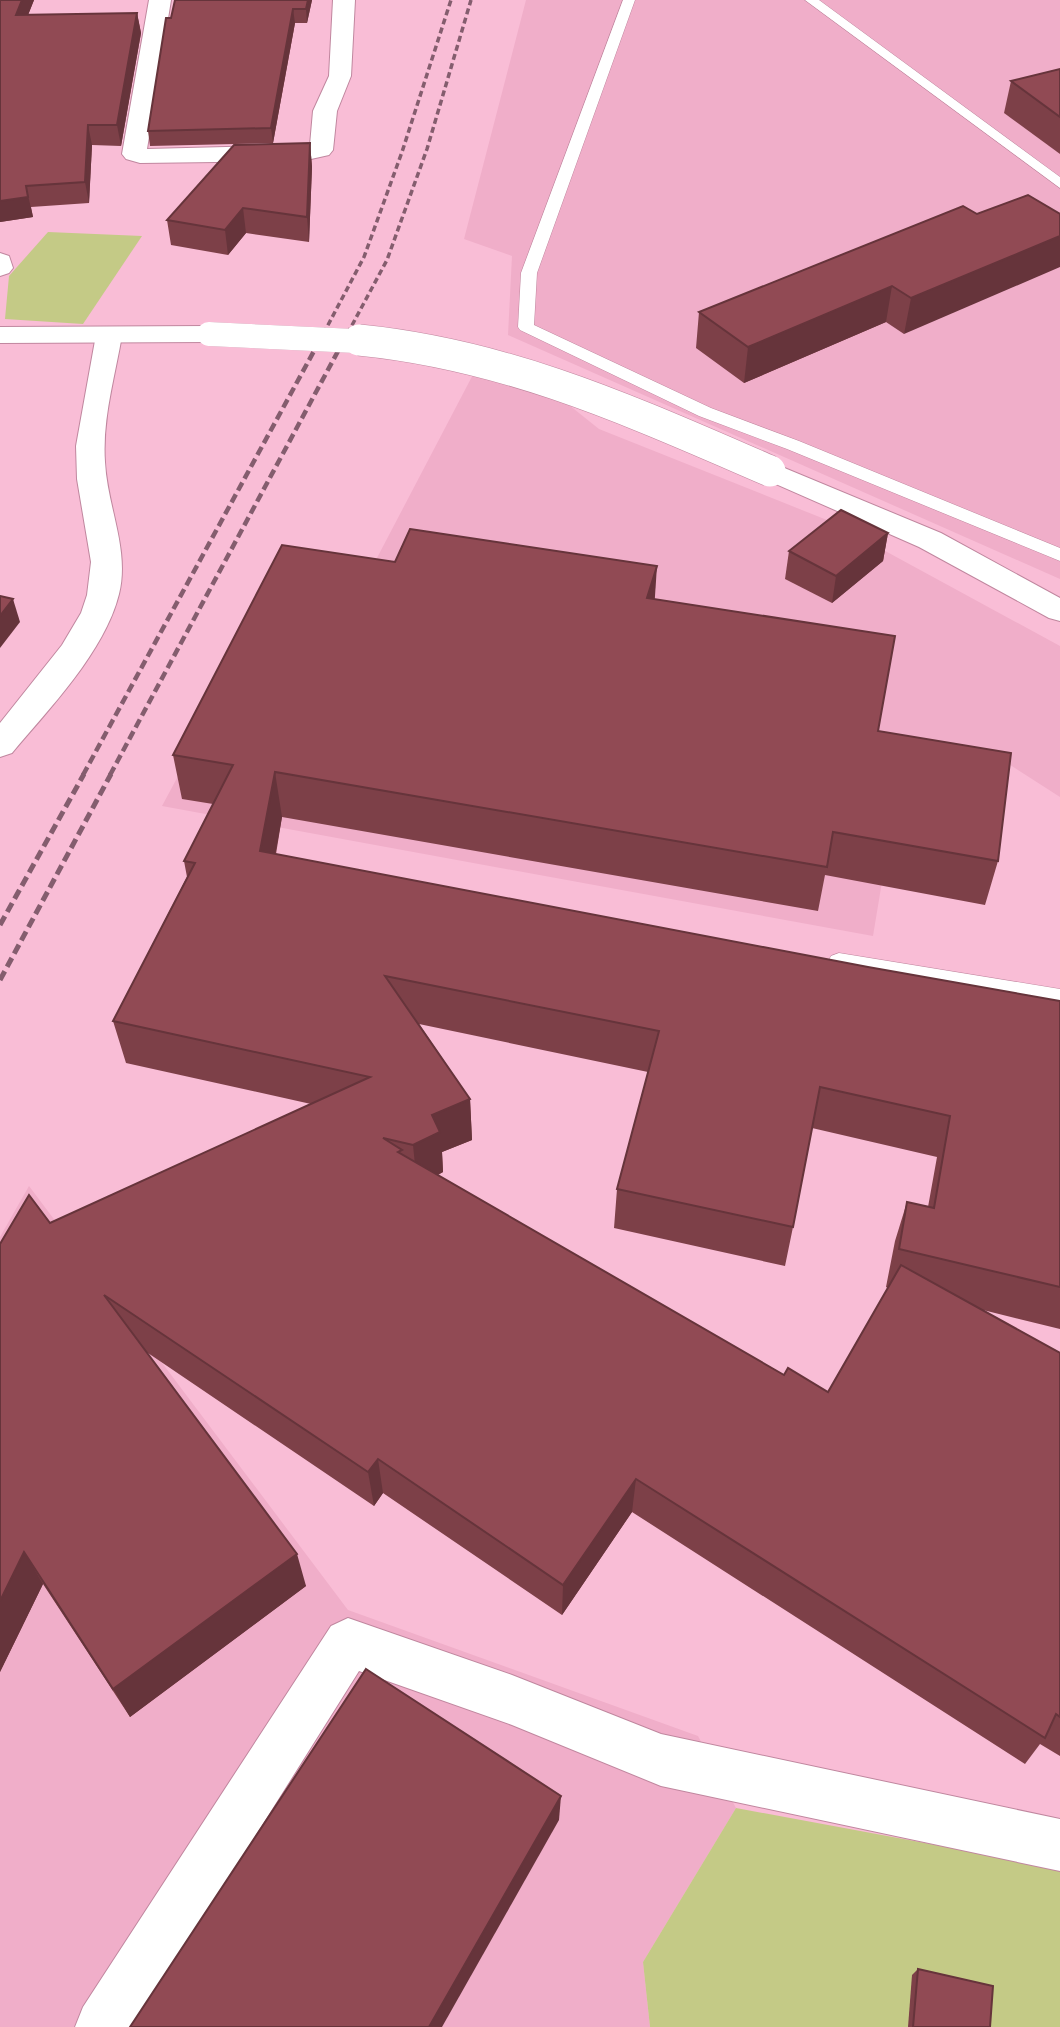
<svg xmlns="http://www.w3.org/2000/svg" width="1060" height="2027" viewBox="0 0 1060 2027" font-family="'Alegreya Sans',sans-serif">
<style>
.built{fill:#f0aec9}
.green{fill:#c4ca86}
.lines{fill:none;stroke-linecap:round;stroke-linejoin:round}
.service-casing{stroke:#c0879f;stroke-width:1}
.minor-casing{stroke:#c0879f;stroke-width:2}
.tertiary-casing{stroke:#c0879f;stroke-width:2}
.service{fill:#fff;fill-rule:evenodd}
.minor{fill:#fff;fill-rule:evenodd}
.tertiary{fill:#fff;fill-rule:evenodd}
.rail-far2{stroke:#845d6e;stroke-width:3.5;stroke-dasharray:6 3.5;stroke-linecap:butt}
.rail-far1{stroke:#845d6e;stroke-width:4.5;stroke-dasharray:9 4.5;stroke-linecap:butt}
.rail{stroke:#845d6e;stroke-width:5;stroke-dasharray:10 5;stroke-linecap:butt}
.tertiary-bridge-far1-casing{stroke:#c0879f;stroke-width:24;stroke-linecap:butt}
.tertiary-bridge-casing{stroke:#c0879f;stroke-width:32;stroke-linecap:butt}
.tertiary-bridge-far1{stroke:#fff;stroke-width:24}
.tertiary-bridge{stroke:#fff;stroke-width:31}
.wall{fill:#7d4048;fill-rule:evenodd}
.shaded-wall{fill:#66343b}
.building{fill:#914a54;stroke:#66343b;stroke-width:2}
</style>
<rect width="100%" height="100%" fill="#f9bdd6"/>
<!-- built -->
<g class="built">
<polygon points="526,0 1060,0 1060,579 508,335 512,256 464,239"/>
<polygon points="477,367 554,393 599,429 832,522 1060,646 1060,797 1004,761 905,743 873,936 162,806 286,575 367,577"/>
<polygon points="29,1186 348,1610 698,1736 736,1808 643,1962 650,2027 0,2027 0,1237"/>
</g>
<!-- green -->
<g class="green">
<polygon points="48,232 142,236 83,324 5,319 9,276"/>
<polygon points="736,1808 1060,1868 1060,2027 650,2027 643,1962"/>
</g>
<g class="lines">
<!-- service casing -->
<g class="service-casing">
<g id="service">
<polygon points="623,0 635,0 537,273 534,325 711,408 799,441 1060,548 1060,561 787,449 699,416 520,330 518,327 521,273"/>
<polygon points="805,0 819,0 1060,177 1060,188"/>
<polygon points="839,953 1060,989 1060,1007 839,971 831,968 828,962 831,956"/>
</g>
</g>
<!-- minor casing -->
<g class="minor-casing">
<g id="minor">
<polygon points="149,0 171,0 147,149 310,145 313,111 329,76 333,0 355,0 351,76 337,111 333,150 329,155 302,161 140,163 126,159 122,154"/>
<polygon points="0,253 9,256 13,268 9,273 0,276"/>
<path d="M 109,327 L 119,329 L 122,335 C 115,377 102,419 105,462 C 107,506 130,550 119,594 C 105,651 49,709 12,753 L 0,757 L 0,723 L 62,645 L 81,613 L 87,595 L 91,562 L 77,479 L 76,446 L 96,335 L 99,329 Z"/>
<polygon points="348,1618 512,1675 661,1734 1060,1819 1060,1871 661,1786 512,1725 359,1671 135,2027 75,2027 83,2007 331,1626"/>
</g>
</g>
<!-- tertiary casing -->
<g class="tertiary-casing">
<g id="tertiary">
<polygon points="209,326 219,328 222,334 219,340 209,342 0,343 0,327"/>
<polygon points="770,462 941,533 1060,598 1060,621 1049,618 919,547 760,477 755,471 760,465"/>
</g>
</g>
<!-- service -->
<use href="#service" class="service"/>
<!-- minor -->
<use href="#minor" class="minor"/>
<!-- tertiary -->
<use href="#tertiary" class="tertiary"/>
<!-- rail-far2 -->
<g class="rail-far2">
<polyline points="319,342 364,257 402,152 451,0"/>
<polyline points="343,342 387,260 427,149 471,0"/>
</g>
<!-- rail-far1 -->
<g class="rail-far1">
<polyline points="83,775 320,340"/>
<polyline points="110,775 344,340"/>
</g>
<!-- rail -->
<g class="rail">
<polyline points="0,925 84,774"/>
<polyline points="0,980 111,774"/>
</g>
<!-- tertiary-bridge-far1 casing -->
<g class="tertiary-bridge-far1-casing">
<polyline id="tertiary-bridge-far1" points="209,334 376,342"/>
</g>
<!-- tertiary-bridge casing -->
<g class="tertiary-bridge-casing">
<path id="tertiary-bridge" d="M 359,340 C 510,355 633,412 770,471"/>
</g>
<!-- tertiary-bridge-far1 -->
<use href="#tertiary-bridge-far1" class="tertiary-bridge-far1"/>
<!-- tertiary-bridge -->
<use href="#tertiary-bridge" class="tertiary-bridge"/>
</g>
<!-- wall -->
<g class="wall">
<polygon points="0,0 34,0 28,15 137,13 141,33 121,146 92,145 89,203 31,207 33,217 0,222"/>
<polygon points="175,0 312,0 307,23 295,23 273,143 150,146 148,131 171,18"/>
<polygon points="1060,69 1060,154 1004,113 1011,81"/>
<polygon points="310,143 312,167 309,242 246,233 228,255 171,245 167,220"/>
<polygon points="963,206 904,334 886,322 744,383 696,348 699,312"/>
<polygon points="888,533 883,561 832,603 785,579 789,551"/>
<path d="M 395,562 L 655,599 L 878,731 L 998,861 L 985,905 L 825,875 L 818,911 L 282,817 L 276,854 L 868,967 L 1060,1001 L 1060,1329 L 983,1310 L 1060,1353 L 1060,1756 L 1040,1744 L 1025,1764 L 632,1512 L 562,1615 L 383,1493 L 374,1506 L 145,1351 L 306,1586 L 130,1717 L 43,1584 L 0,1672 L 50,1223 L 311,1104 L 126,1063 L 113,1021 L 187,877 L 184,861 L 213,804 L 182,799 L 173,755 ZM 419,1024 L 648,1072 L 617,1189 L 614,1228 L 785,1266 L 793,1227 L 812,1128 L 937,1157 L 928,1207 L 907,1202 L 895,1241 L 886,1287 L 888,1288 L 828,1392 L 784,1375 L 438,1175 L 443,1172 L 442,1152 L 472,1140 L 470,1099 Z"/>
<polygon points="918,1969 990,2027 908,2027 912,1975"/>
</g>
<!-- shaded-wall -->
<g class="shaded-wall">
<polygon points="22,0 34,0 20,35 16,15"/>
<polygon points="308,0 312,0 307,23 306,9"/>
<polygon points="293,9 295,23 273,143 271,128"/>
<polygon points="137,13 141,33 121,146 117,125"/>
<polygon points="88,125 92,145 89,203 85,182"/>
<polygon points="310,143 312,167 309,242 307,217"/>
<polygon points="26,186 33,217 0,222 0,201"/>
<polygon points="243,208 246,233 228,255 225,230"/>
<polygon points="1060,236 1060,267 904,334 911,298"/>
<polygon points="892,286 886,322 744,383 748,347"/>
<polygon points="888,533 883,561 832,603 836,576"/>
<polygon points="657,566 654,611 647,598"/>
<polygon points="13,599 20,622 0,648 0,616"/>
<polygon points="275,772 282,817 268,894 260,851"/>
<polygon points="470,1099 472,1140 442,1152 443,1172 417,1185 413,1145 432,1115"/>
<polygon points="378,1459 383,1493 374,1506 368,1472"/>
<polygon points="636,1479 632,1512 562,1615 563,1585"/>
<polygon points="24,1552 43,1584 0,1672 0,1601"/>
<polygon points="297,1554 306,1586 130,1717 113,1689"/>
<polygon points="561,1796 559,1820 442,2027 429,2027"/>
</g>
<!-- building -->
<g class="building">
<polygon points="0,0 22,0 16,15 137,13 117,125 88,125 85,182 26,186 28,197 0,201"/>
<polygon points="175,0 308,0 306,9 293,9 271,128 148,131 166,18 171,18"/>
<polygon points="1060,69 1060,117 1011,81"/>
<polygon points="310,143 307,217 243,208 225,230 167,220 234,145"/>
<polygon points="1028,195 1060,214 1060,236 911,298 892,286 748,347 699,312 963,206 977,214"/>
<polygon points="841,510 888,533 836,576 789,551"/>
<polygon points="410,529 657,566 647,598 895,636 878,731 1011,753 998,861 833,832 827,867 275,772 260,851 868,967 1060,1001 1060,1287 899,1249 907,1202 934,1208 950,1116 820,1087 793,1227 617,1189 659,1031 385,976 470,1099 432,1115 440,1132 413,1145 383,1138 402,1150 398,1152 784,1375 788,1368 828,1392 901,1265 1060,1353 1060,1717 1056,1714 1045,1738 636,1479 563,1585 378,1459 368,1472 104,1295 297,1554 113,1689 24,1552 0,1601 0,1244 29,1195 50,1223 370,1077 113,1021 195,863 184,861 233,765 173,755 282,545 395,562"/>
<polygon points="0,596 13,599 0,616"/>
<polygon points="366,1669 561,1796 429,2027 130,2027"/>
<polygon points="918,1969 993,1986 990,2027 913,2027"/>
</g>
</svg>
